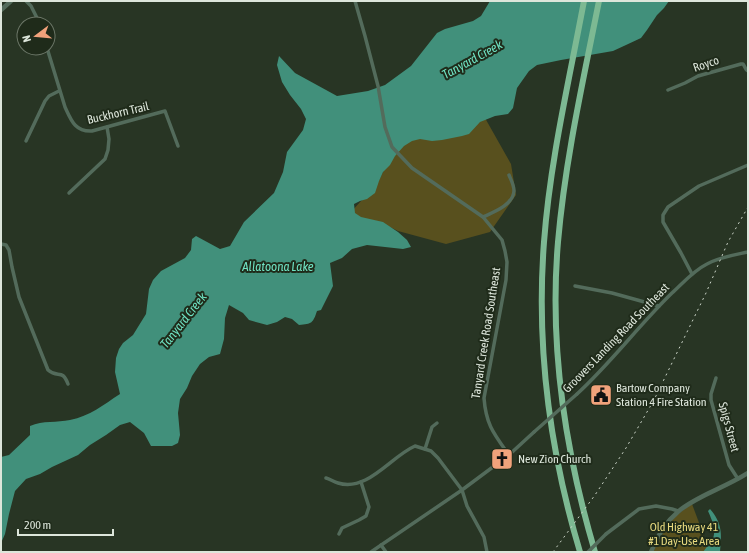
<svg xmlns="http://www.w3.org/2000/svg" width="749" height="553" viewBox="0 0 749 553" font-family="'Asap Condensed',sans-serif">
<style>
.green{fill:#58501e}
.water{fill:#41907b}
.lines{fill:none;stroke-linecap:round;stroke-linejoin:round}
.minor{stroke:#536b5b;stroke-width:3.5}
.tertiary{stroke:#536b5b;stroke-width:4.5}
.motorway{stroke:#7db993;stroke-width:6}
.rail{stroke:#cbd4c8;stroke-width:1;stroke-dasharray:2 4;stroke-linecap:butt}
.minor-bridge{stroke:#536b5b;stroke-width:3.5}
.labels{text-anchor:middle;stroke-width:4;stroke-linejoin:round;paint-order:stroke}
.street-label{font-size:12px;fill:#dde6db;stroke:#1f2b1a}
.poi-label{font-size:12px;fill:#dde6db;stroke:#1f2b1a;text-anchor:start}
.park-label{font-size:12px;fill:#e8da7f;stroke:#1f2b1a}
.water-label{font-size:13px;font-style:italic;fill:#6fe2c3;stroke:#1f2b1a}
</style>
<rect width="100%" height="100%" fill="#283524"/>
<!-- green -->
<g class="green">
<polygon points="485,118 511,164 516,195 490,232 446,244 398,231 382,223 360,220 351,212 361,201 372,194 390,158 405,140"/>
<path d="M 692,504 L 710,552 L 653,552 C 660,539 666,525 677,515 C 682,511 687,507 692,504 Z"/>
</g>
<!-- water -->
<g class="water">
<path d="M 490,1 L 669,1 L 664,8 L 657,15 L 647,30 L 641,38 L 626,45 L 613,51 L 561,60 L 537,65 L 529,71 L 517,88 L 513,108 L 508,114 L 495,116 L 480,122 L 469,134 L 462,136 L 442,140 L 432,141 L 420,139 L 412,141 L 404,146 L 395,156 L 390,165 L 383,172 L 379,181 L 375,193 L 367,199 L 360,201 L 354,204 L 355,213 L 361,217 L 383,222 L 398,232 L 407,240 L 411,247 L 403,249 L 367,245 L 352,249 L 342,258 L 330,263 L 333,286 L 321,310 L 317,311 C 313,323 312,324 299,325 L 292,319 L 285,317 L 277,322 L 267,325 L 249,320 L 243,313 L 229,305 L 225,318 L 224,339 L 220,354 L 209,357 L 200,364 L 192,376 L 187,388 L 180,399 L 178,413 L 180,435 L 178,443 L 172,446 L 151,446 L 144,433 L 130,422 L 120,425 L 106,435 L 90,445 L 78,455 L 52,467 L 40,474 L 26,479 L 15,491 L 9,514 L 5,534 L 1,543 L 1,457 L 9,455 L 30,435 L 30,426 C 43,420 57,423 70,420 C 90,416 103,405 120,394 L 115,372 L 116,358 L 119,349 L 123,343 L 133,335 L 146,314 L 149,289 L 153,280 L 161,271 L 185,258 L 191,250 L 192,239 L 196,236 L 220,249 L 230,246 L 244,222 L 274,193 L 283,172 L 287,152 L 303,130 L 306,119 L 301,109 L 290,95 L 282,82 L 277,65 L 279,56 L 295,73 L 337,96 L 368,91 L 385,85 L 411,66 L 437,33 L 445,29 L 473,21 L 481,16 Z"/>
<path d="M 710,509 C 722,523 722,533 720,552 L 703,552 C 706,548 708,545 711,542 C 718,533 712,520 708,511 Z"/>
</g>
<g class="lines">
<!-- minor -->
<g class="minor">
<polyline points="26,1 31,6 40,24"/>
<path d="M 355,1 L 365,36 L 378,86 L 385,127 L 392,147 L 412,168 L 483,217 L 502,240 L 505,251 L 507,262 L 506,280 L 484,398 C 486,425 494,434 509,455"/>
<path d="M 47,48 L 65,107 C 71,120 75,132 92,131 L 165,111 L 178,146"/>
<path d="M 668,90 L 685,83 L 698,76 L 741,64 L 743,64 C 745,66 745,70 748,71"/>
<polyline points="26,141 45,101 49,96 59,91"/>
<polyline points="69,193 105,159 108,150 109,139 107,127"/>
<path d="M 483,217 C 494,212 513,205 514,191 C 514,185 511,180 509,175"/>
<path d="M 1,244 L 6,245 L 9,250 L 12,267 L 19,297 L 48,370 C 58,379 62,368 68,384"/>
<polyline points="692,274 681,253 663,222 663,215 668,207 699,186 748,165"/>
<polyline points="575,286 612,293 659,306"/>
<polyline points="716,378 711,394 711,400 729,465 738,479"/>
<path d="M 577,394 C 611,363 639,325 672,293 C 683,283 693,271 707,264 C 720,257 734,255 748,252"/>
<polyline points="425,449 432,427 437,423"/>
<path d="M 326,478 C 330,479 334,482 338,483 C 368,492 390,457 415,446 L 431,451 L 438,458 L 462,490 L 467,506 L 484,537 L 487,552"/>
<polyline points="339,534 342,528 359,520 366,516 369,507 361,482"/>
<polyline points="606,534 639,509 656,506 672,509 678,511"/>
<polyline points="381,545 386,552"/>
<polyline points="371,552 462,490 509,455 534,432"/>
</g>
<!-- tertiary -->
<g class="tertiary">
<polyline points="1,10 11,1"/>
<path d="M 651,552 C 671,499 706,499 748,473"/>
</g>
<!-- motorway -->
<g class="motorway">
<path d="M 580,552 C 550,452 536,347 544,242 C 550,161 569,81 584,1"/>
<path d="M 595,552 C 565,451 549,347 558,242 C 565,161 583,81 599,1"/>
</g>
<!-- rail -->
<polyline class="rail" points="553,552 595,495 626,448 654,400 706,293 728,242 748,207"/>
<!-- minor-bridge -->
<g class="minor-bridge">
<polyline points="534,432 577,394"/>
<polyline points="588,552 606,534"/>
</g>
</g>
<!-- icons -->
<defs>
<g id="civic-square" transform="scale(1.15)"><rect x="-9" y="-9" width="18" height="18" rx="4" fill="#f1a27b" stroke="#1f2b1a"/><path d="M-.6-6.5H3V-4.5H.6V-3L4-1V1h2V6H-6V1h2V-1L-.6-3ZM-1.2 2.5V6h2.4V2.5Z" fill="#111"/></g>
<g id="church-square" transform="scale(1.15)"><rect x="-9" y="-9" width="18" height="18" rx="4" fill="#f1a27b" stroke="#1f2b1a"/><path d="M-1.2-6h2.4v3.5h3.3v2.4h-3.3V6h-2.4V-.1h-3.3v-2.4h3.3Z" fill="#111"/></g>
</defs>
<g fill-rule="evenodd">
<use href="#civic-square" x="601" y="395"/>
<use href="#church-square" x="502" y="459"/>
</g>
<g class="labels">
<!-- street labels -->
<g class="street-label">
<text transform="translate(706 64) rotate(-19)" y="4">Royco</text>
<text transform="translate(118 113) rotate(-13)" y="4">Buckhorn Trail</text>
<text transform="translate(486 333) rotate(-81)" y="4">Tanyard Creek Road Southeast</text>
<text transform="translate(616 338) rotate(-46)" y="4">Groovers Landing Road Southeast</text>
<text transform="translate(729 427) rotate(75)" y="4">Spigs Street</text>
</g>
<!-- poi labels -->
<g class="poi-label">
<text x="616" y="392">Bartow Company<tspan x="616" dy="14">Station 4 Fire Station</tspan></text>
<text x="518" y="463">New Zion Church</text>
</g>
<!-- park labels -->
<g class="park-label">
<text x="684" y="531">Old Highway 41<tspan x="684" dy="14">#1 Day-Use Area</tspan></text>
</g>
<!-- water labels -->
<g class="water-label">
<text transform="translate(472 59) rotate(-29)" y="5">Tanyard Creek</text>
<text x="278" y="271">Allatoona Lake</text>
<text transform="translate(183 320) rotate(-52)" y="5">Tanyard Creek</text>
</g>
</g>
<!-- border -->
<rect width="749" height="553" fill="none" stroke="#dde6db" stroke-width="4"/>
<!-- north arrow -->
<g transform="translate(36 36) rotate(254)"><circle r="19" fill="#1f2b1a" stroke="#6b7667"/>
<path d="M0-3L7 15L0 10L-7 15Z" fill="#f1a27b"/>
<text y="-6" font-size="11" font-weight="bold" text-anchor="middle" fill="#dde6db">N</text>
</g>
<!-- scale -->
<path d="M18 529v6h95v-6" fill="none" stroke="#dde6db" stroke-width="2"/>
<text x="24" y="529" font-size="12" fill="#dde6db" stroke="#1f2b1a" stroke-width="3" paint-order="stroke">200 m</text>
</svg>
